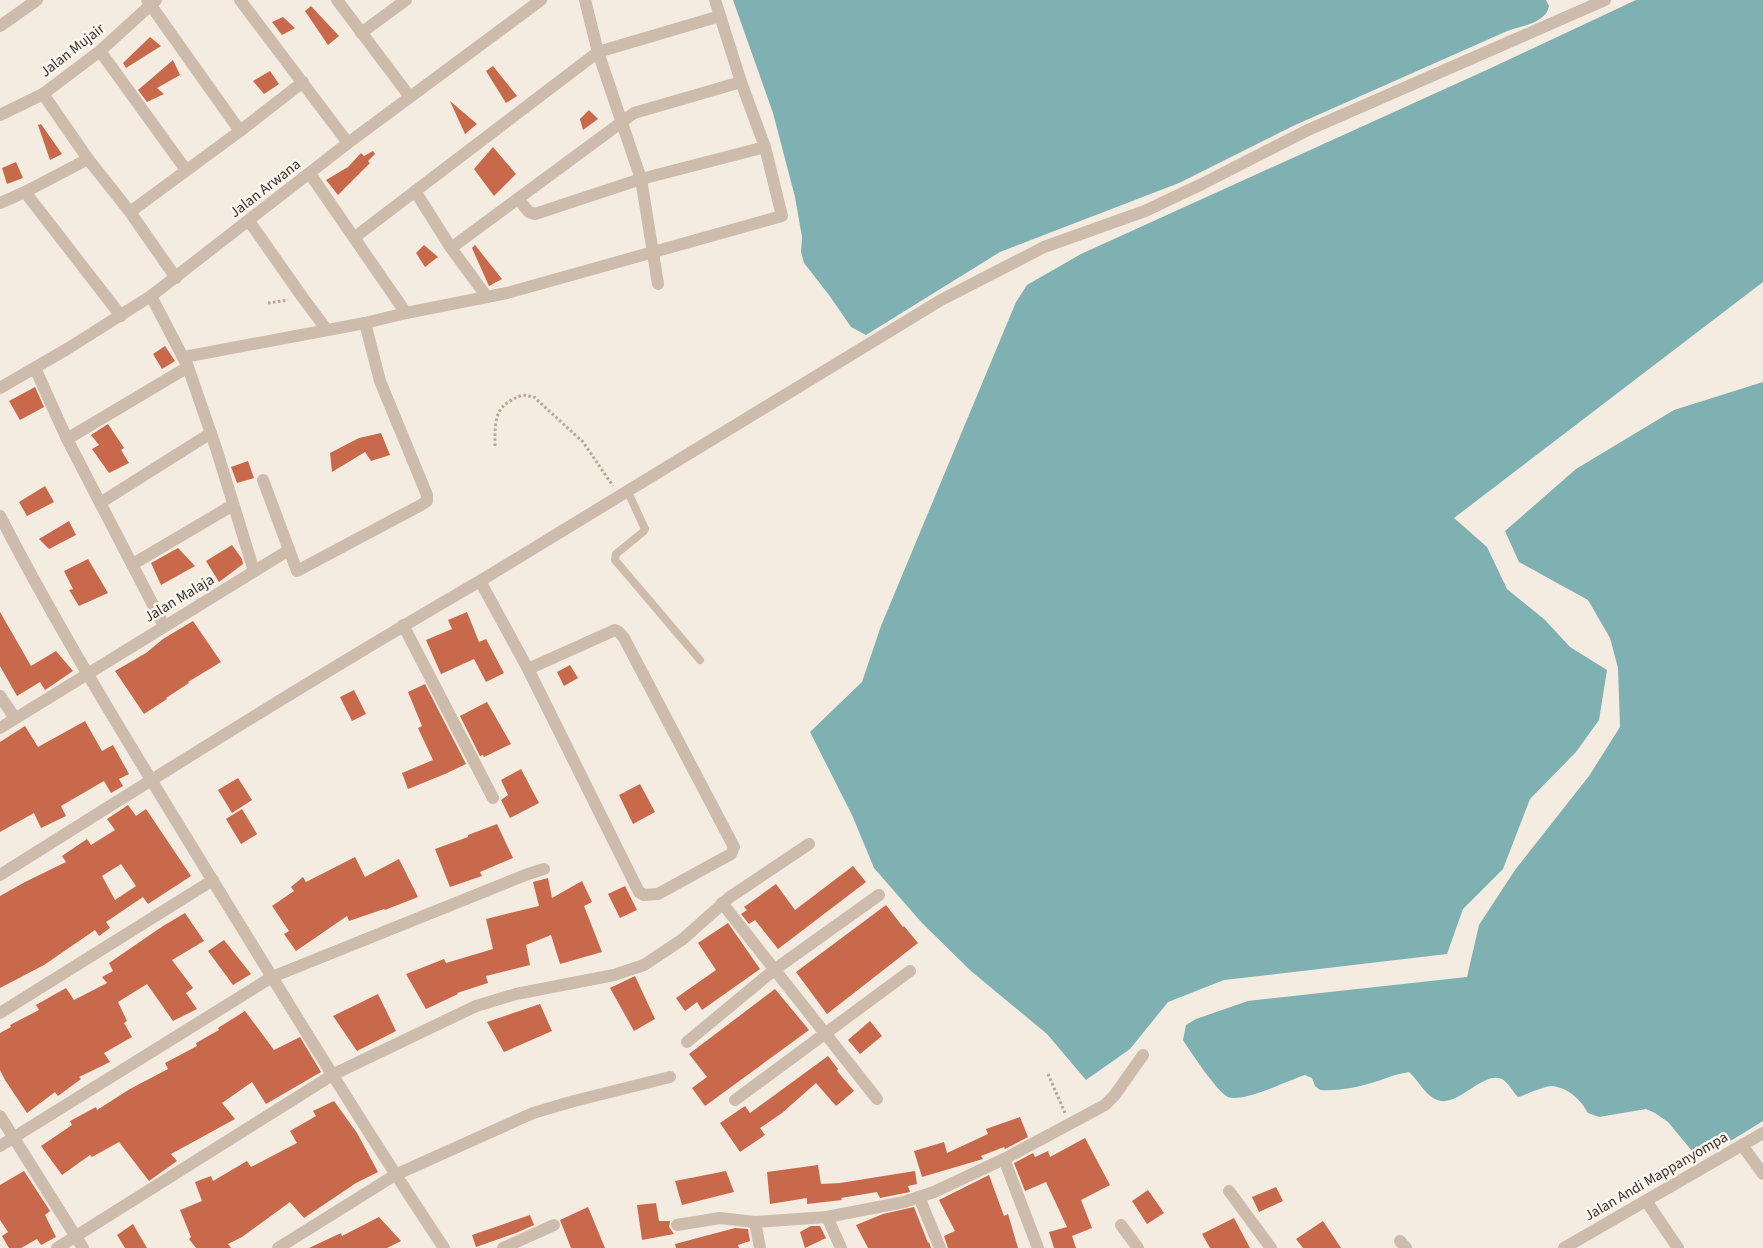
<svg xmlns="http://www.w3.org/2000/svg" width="1763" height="1248" viewBox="0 0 1763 1248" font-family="'Source Sans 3',sans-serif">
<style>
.water{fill:#7fb0b2}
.building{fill:#c8694b;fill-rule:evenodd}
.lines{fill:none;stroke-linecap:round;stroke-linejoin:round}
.path{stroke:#b9a596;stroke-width:3;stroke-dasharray:2.5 2.5;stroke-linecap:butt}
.service{stroke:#cdbbac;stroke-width:8}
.minor{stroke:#cdbbac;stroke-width:12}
.labels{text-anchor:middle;stroke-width:5;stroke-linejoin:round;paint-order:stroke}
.street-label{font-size:15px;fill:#3b302b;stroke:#fbf5ee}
</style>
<rect width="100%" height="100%" fill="#f4ebe1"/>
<!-- water -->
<g class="water">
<path d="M 733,0 L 1546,0 L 1549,6 C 1546,24 1519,26 1505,32 L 1293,126 L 1179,183 L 1000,252 L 866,335 L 851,327 L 829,295 L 804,263 L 801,252 L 802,237 L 795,197 L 773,113 Z"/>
<polygon points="1636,0 1763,0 1763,282 1454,518 1487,547 1507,589 1545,620 1570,647 1607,670 1599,720 1576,752 1530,799 1503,869 1463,909 1447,954 1224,980 1168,1002 1130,1049 1086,1080 1047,1034 971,971 922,923 874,868 852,815 810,732 862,682 881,626 1016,302 1027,285 1081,254 1491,68"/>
<path d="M 1763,382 L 1763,1121 C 1744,1132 1715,1155 1692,1151 L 1668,1122 L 1655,1113 L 1646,1109 L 1599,1117 L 1588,1113 C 1581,1100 1568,1087 1551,1086 C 1545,1086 1525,1095 1518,1097 C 1513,1092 1508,1082 1502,1079 C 1482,1071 1458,1108 1437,1100 C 1425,1095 1418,1080 1409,1072 C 1395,1074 1385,1079 1371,1083 C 1355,1088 1337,1091 1320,1090 L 1315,1086 L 1312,1078 L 1305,1075 C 1289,1080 1243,1103 1228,1097 C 1218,1093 1190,1051 1183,1040 L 1186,1025 L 1196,1019 L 1248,1001 L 1467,977 L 1479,925 L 1515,870 L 1589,776 L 1620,727 L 1618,668 L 1610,638 L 1588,600 L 1519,562 L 1505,531 L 1576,469 L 1674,410 Z"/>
</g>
<!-- building -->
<g class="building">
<polygon points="311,6 339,36 328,45 305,11"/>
<polygon points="283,17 295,28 282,35 272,22"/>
<polygon points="150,37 161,46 126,68 123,63"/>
<polygon points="173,60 180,75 157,88 164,94 147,102 138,90"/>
<polygon points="493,66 517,96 506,103 486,71"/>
<polygon points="270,71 279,84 264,94 253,81"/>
<polygon points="450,101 477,124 465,134"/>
<polygon points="589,110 598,119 583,130 580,119"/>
<polygon points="41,124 62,154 50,160 38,125"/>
<polygon points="493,147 516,174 494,196 474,169"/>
<polygon points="373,151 375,154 368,161 370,163 338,195 326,180 348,167 361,153 364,156"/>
<polygon points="16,162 23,178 7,184 2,168"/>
<polygon points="424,245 438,257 425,267 416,253"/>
<polygon points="475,245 502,279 489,286 472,248"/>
<polygon points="165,346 175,361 162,369 153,354"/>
<polygon points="35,387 44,407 20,420 9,401"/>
<polygon points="108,424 124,448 121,450 129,463 109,473 92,449 99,445 91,435"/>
<polygon points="381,433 390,455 371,461 365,452 332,472 330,453 359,438"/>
<polygon points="248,461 254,478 237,483 231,467"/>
<polygon points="45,486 54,502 27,516 19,502"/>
<polygon points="69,521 76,535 49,549 39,539"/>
<polygon points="232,545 242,559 243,564 219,582 206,561"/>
<polygon points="178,548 195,566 161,585 151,563"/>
<polygon points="88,559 108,593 79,606 69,590 73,589 64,571"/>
<polygon points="0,612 31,666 56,651 73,671 45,690 40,682 17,696 0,666"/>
<polygon points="467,612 479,642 486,639 504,673 486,682 474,659 441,674 426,640 452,629 448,620"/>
<polygon points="193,621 221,662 188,682 189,683 166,698 167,699 144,714 115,671 146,653 163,639"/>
<polygon points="570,665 578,678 564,686 557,672"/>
<polygon points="425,684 466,764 445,774 408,789 402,773 433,760 418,728 422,726 408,692"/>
<polygon points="354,690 366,714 352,721 340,697"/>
<polygon points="487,702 511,744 484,757 483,755 480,756 460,716"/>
<polygon points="85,721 102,751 113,745 129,774 119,779 123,786 111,793 104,781 61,806 66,816 41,828 34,813 0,832 0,742 25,726 38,747"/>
<polygon points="521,769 539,803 510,818 501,800 508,795 501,780"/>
<polygon points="238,778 252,800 232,813 218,790"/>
<polygon points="640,784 655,812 633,824 619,795"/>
<path d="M 128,805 L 136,816 L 146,809 L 191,876 L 148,904 L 143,897 L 106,922 L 110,928 L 99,936 L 95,930 L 44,965 L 0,988 L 0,896 L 25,882 L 66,862 L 62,856 L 87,839 L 91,845 L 115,830 L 107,819 ZM 121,864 L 136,886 L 115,900 L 102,876 Z"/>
<polygon points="242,809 257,834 241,844 226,819"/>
<polygon points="497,824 513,858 480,872 482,876 450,887 435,849 468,837 468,835"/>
<polygon points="355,857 365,877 399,859 418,897 385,910 384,909 349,921 347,916 296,951 284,934 289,931 272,906 294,891 291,887 303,877 306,882"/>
<polygon points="853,866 866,882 778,949 755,920 749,924 741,914 747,910 744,907 776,884 795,910"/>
<polygon points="548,878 552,898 582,881 592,902 584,906 602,952 560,964 551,935 526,945 530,965 486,976 488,983 457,993 458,994 426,1009 406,974 444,959 446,963 493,949 486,919 539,906 533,882"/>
<polygon points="625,886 637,910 620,918 608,894"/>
<polygon points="886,905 903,927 904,926 918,943 827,1014 796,972"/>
<polygon points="185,913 204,941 172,960 193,988 186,993 197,1009 173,1021 147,984 118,1002 127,1021 124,1023 132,1037 104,1053 110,1062 79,1077 81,1079 58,1096 55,1092 27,1113 5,1080 0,1070 0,1033 11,1027 10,1025 39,1010 36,1005 66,988 74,1000 107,983 102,977 113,971 109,963 163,926"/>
<polygon points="728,923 760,969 702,1010 697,1002 685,1011 676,998 716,970 698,943"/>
<polygon points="224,940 251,974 233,985 208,951"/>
<polygon points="635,976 655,1019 634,1031 610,988"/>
<polygon points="775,989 809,1030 705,1106 692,1088 707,1077 689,1054"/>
<polygon points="378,994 396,1031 357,1051 333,1016"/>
<polygon points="540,1004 552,1031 504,1052 487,1022"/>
<polygon points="245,1011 274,1050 300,1037 321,1072 266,1104 252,1082 222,1103 235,1119 171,1154 177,1161 149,1181 119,1142 92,1157 90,1155 62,1175 41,1146 72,1125 70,1121 96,1107 97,1110 130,1089 168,1069 165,1063 197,1046 196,1043 219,1030 218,1028"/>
<polygon points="870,1021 882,1036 860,1054 848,1040"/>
<polygon points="828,1056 838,1069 837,1071 854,1091 836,1106 816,1083 782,1113 760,1128 765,1135 740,1152 720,1123 745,1106 750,1113"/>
<polygon points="334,1101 357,1133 378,1172 356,1183 304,1218 290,1202 242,1237 228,1244 231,1248 196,1248 189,1239 191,1237 180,1210 202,1201 195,1182 211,1176 213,1181 247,1161 251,1167 297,1143 290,1131 316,1116 313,1111"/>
<polygon points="1020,1117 1028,1137 1005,1149 1004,1147 981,1156 983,1159 922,1177 914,1151 944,1142 947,1153 988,1134 986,1129"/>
<polygon points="1085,1138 1110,1185 1081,1200 1092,1228 1072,1236 1076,1248 1054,1248 1049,1232 1067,1227 1046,1182 1025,1191 1014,1163 1033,1153 1035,1157 1048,1151 1050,1157"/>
<polygon points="818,1165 821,1184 840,1183 915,1171 917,1184 908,1186 910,1192 880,1198 877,1192 841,1198 842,1200 807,1204 807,1198 770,1204 767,1172"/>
<polygon points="24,1171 50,1211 45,1215 56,1237 41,1245 37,1239 21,1248 9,1248 2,1236 8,1232 0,1220 0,1185"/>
<polygon points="726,1171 734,1192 682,1205 675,1181"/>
<polygon points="989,1175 1004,1216 1008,1214 1018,1248 948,1248 944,1236 955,1231 939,1200"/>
<polygon points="1276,1187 1283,1201 1259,1212 1252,1197"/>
<polygon points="1148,1190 1164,1213 1147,1224 1132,1201"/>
<polygon points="656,1203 659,1221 670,1221 669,1227 674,1234 642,1240 637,1205"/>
<polygon points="588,1207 605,1248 571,1248 560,1220"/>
<polygon points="914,1207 928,1243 929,1242 931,1248 868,1248 856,1225 883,1214"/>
<polygon points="530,1215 534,1225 516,1233 476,1247 472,1235"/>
<polygon points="379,1217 401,1241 387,1248 309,1248 341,1233 342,1236"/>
<polygon points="1234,1218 1250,1248 1210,1248 1202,1234"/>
<polygon points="1323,1221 1341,1248 1303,1248 1296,1239"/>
<polygon points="133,1224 147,1248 125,1248 117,1235"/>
<polygon points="811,1226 820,1226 826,1238 805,1248 800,1232"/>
<polygon points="735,1228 748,1229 750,1241 738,1245 739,1248 676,1248 675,1244"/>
</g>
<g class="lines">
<!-- path -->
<g class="path">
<polyline points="268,303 288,300"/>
<path d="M 495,446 C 495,419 494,405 523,395 L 534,397 L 583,442 L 613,486"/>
<polyline points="1048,1074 1065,1113"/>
</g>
<!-- service -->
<polyline class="service" points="627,490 645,529 643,532 616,554 615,560 700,660"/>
<!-- minor -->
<g class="minor">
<polyline points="147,0 240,131 303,82"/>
<polyline points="240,0 348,143"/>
<polyline points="337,0 410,97"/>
<polyline points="585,0 598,52 641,179 658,284"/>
<polyline points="0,26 37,0"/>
<polyline points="361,33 406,0"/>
<polyline points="100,51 186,170"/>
<polyline points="43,94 88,159"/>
<polyline points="0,115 43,94 100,51 156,0"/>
<polyline points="310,174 406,313"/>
<polyline points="415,191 451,248 487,297"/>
<polyline points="25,192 121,316"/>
<polyline points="518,199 529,212 535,214 641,179 765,147"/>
<polyline points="0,203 25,192 88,159 130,212 176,278"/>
<polyline points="130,212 240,131"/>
<polyline points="249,221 303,298 327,330"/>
<polyline points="355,237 598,52 720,16"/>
<polyline points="451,248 634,113 741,82"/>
<polyline points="151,296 188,367 216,448 254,571"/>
<polyline points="184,357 365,323 406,313 507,293 782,216 765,147 741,82 715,0"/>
<polyline points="35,368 67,439 164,626"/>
<polyline points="0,388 67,349 151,296 348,143 541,0"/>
<polyline points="67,439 188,367"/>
<polyline points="263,480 297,571 421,505 427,501 427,495 380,381 365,323"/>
<polyline points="100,503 211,433"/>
<path d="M 0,516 C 63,638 136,755 208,873 C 285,998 362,1125 444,1248"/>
<polyline points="133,564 233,505"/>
<polyline points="480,581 528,669"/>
<polyline points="403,625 493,798"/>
<polygon points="615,630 619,632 624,638 734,847 731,854 658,894 644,895 639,892 636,886 528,669"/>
<polyline points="0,696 15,718"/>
<polyline points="0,728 289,550"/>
<path d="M 0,875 C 159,775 318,675 480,581 L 941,300 L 1044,247 L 1145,211 L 1202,184 L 1308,130 L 1605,0"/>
<polyline points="722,903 877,1099"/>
<polyline points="0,1013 213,880"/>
<polyline points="687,1042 774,970 879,895"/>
<polyline points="735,1100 910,971"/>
<polyline points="0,1116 83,1248"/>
<polyline points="1742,1145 1763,1174"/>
<polyline points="0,1146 272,977 528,874 544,869"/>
<polyline points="1004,1159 1038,1248"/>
<polyline points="1229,1191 1271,1248"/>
<polyline points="919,1197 940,1248"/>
<polyline points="1646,1201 1678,1248"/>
<polyline points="827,1217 841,1248"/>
<polyline points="677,1225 720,1218 755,1222"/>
<polyline points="1121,1225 1138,1248"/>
<polyline points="1400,1241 1406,1248"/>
<polyline points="57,1248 334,1074 476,1006 516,994 614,975 644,965 683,939 730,897 809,844"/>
<polyline points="278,1248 395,1175 533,1113 574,1101 670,1077"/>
<polyline points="503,1248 554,1225"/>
<polyline points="760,1248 755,1222 827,1217 904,1202 934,1192 1004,1159 1105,1105 1114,1096 1143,1055"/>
<polyline points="1564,1248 1763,1133"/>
</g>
</g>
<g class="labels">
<!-- street labels -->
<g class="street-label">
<text transform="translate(72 50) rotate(-38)" y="5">Jalan Mujair</text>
<text transform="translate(265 188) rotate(-38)" y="5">Jalan Arwana</text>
<text transform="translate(179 598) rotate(-31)" y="5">Jalan Malaja</text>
<text transform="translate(1656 1176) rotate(-30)" y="5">Jalan Andi Mappanyompa</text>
</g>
</g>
</svg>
